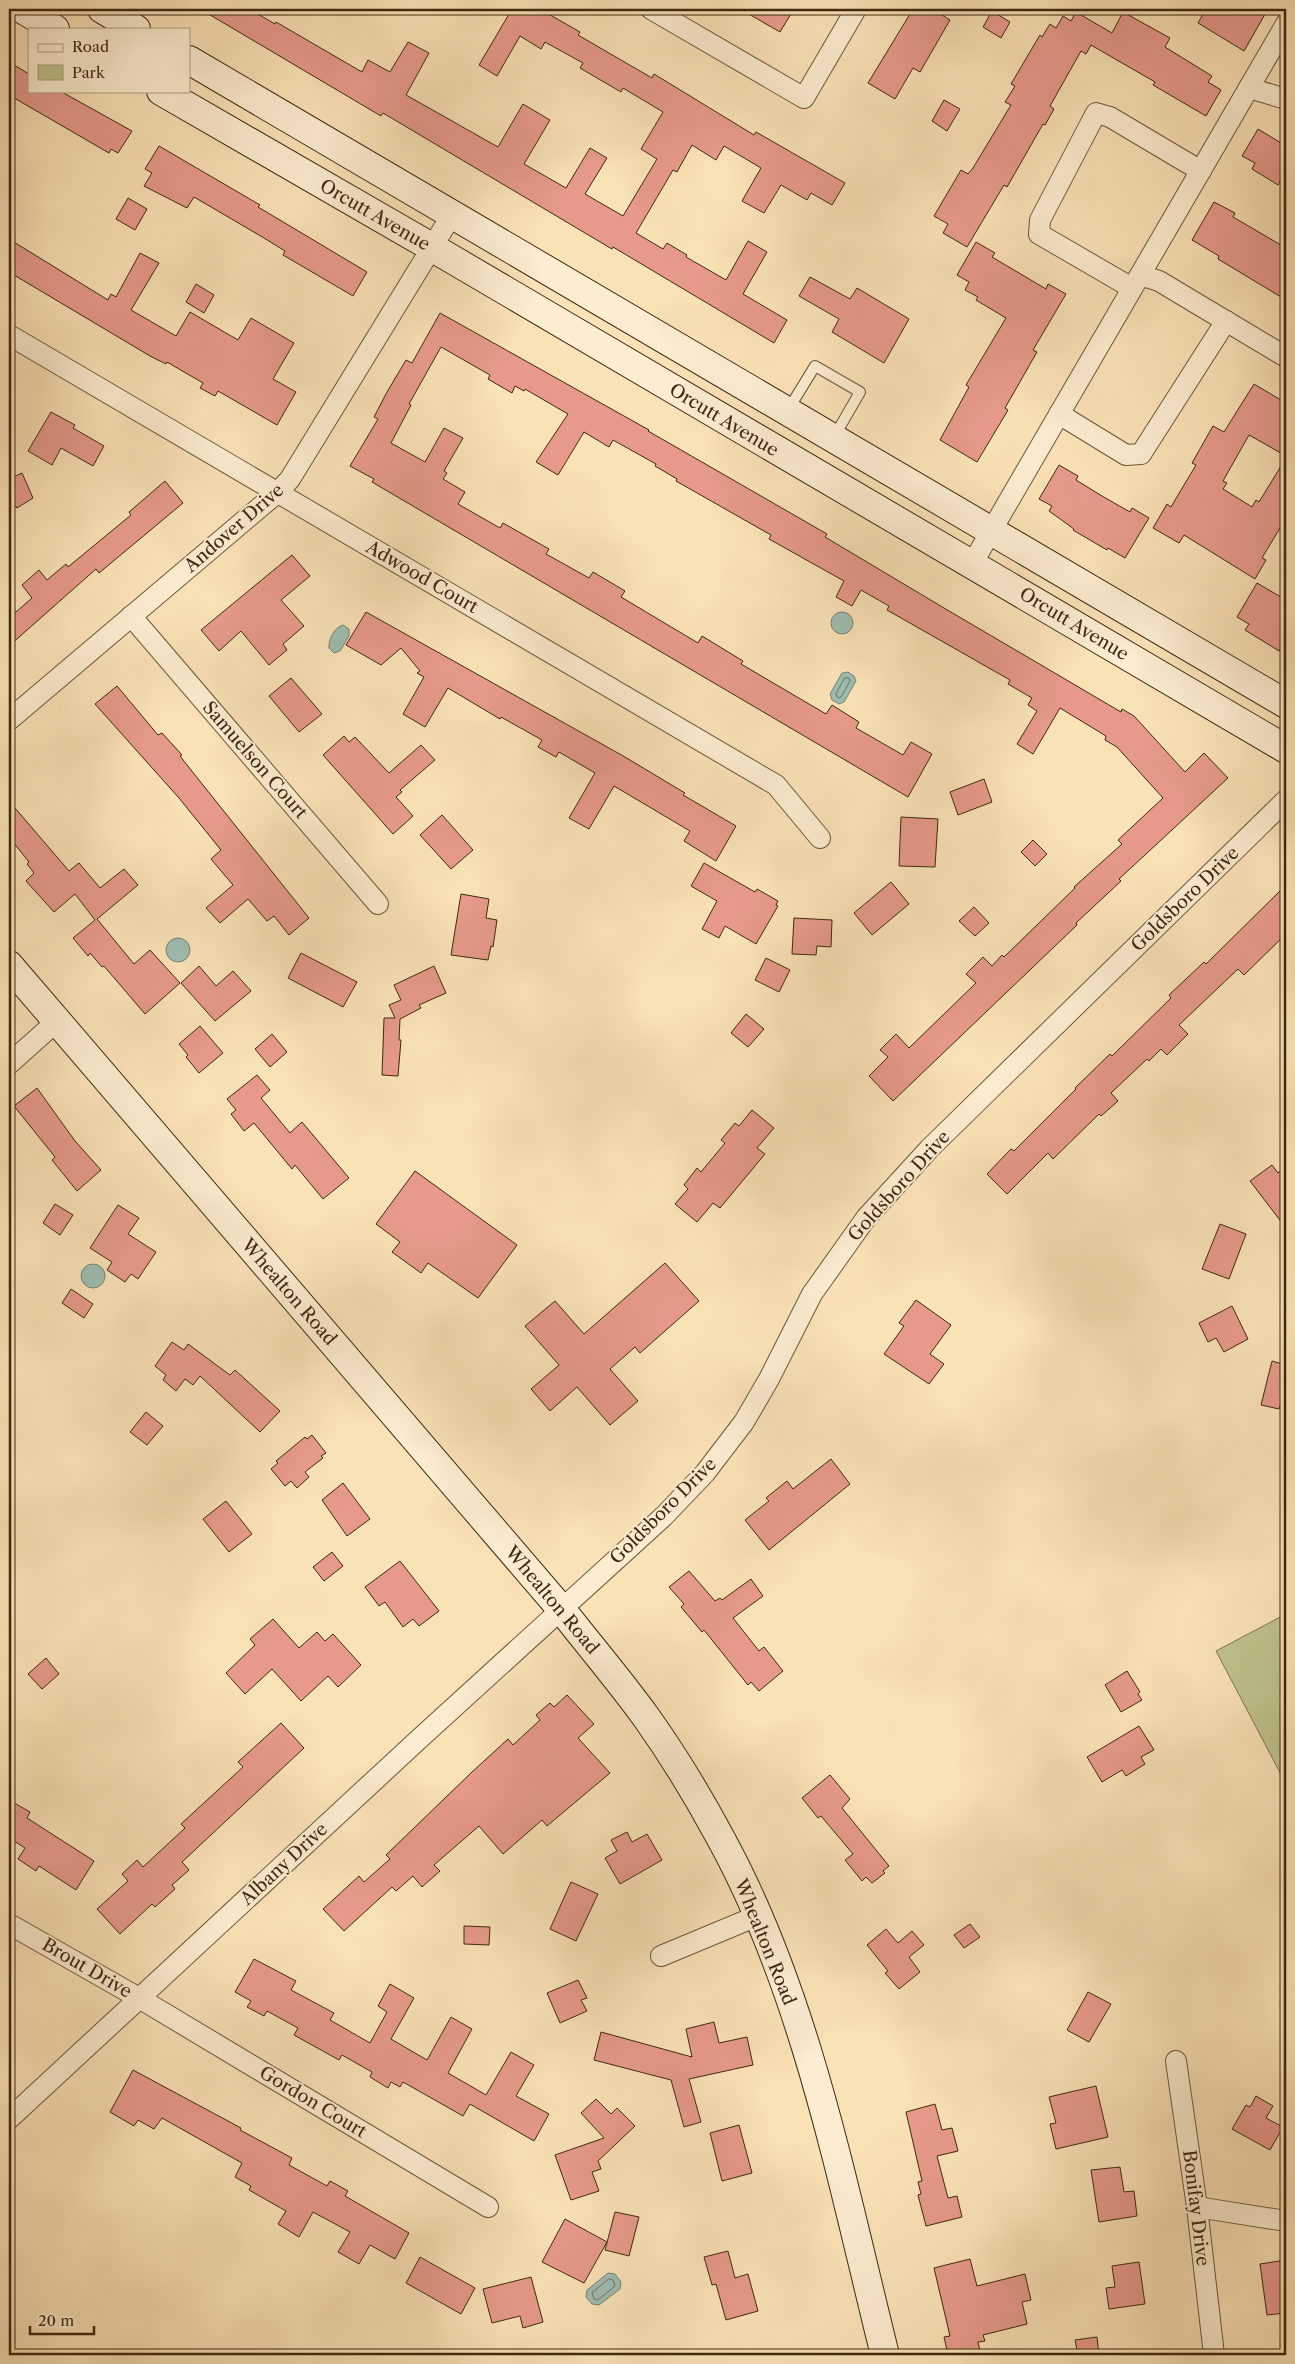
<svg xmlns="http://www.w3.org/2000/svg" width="1295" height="2364" viewBox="0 0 1295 2364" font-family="'Libre Caslon Text',serif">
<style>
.green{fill:#bfc38e;stroke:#7e7650}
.water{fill:#9ebdb2;stroke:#788172}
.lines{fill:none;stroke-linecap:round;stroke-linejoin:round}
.shore{stroke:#6e7262;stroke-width:1}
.building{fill:#e79a8b;stroke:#3e2811}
.lane-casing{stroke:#6d563a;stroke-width:12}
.street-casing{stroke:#6d563a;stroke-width:22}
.secondary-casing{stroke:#3e2811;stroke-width:30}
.lane{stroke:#fcecd0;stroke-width:10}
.street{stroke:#fcecd0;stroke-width:20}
.secondary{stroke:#fcecd0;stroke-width:28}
.labels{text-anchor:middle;stroke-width:4;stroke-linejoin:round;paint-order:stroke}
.street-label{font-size:18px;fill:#3e2811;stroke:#fcecd0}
</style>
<rect width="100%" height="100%" fill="#fae2b7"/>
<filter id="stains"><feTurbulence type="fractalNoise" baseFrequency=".004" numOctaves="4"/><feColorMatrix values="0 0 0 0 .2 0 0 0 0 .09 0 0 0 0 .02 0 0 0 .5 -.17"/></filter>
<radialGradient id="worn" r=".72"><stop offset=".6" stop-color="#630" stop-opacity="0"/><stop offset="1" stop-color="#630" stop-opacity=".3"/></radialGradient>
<!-- green -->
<polygon class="green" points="1286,1614 1286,1784 1216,1651"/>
<!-- water -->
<g class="water">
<circle cx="842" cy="623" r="11"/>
<path d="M 343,625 L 349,629 L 349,636 L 340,651 L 334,653 L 329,648 C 328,639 335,627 343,625 Z"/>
<polygon points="848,672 854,676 856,681 844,702 839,704 832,700 830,694 842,673"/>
<circle cx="178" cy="950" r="12"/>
<circle cx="93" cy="1276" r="12"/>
<polygon points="608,2273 615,2274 621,2282 620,2289 599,2305 592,2304 586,2297 587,2290"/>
</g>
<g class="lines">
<!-- shore -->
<g class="shore">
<polygon points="845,678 849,678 850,681 841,697 838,698 836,694"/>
<polygon points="609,2279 613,2280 615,2286 598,2300 594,2299 592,2293"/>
</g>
</g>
<!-- building -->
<g class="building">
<polygon points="200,9 249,9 275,24 276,22 362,72 368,60 390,72 408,42 429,53 406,95 498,147 523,104 550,120 524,164 566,188 590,148 607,158 585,194 623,216 657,159 641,149 663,112 623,88 621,92 580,68 583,63 545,42 541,49 520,36 497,76 479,65 512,9 540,9 580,32 578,35 652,78 654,74 754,135 756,132 845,183 832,205 811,193 807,200 781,185 764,213 742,201 761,168 724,146 716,160 692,145 677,172 673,170 636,233 663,249 667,243 687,255 686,257 726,280 748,241 767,252 743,294 787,320 774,343 613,247 612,249 383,113 381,116"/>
<polygon points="740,9 794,9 780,32"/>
<polygon points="913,9 945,9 942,15 950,20 920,72 913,68 895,99 868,83"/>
<polygon points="1206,9 1268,9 1244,51 1198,23"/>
<polygon points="992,11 1010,22 1001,38 983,27"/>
<polygon points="1076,12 1112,33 1123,12 1170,38 1165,47 1212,76 1208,82 1221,90 1206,116 1153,85 1155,82 1091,45 1086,54 1081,51 1050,106 1054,109 1045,125 1043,124 1007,187 1004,185 967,247 943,233 948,224 934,216 961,170 968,174 973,168 1011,105 1005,102 1015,86 1011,84 1040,35 1042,37 1050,24 1056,28 1063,16 1071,21"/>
<polygon points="9,62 29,74 29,91 60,91 132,131 118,153 111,149 109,153 9,95"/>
<polygon points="944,100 960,109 947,131 932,121"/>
<polygon points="1258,129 1286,146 1286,172 1278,185 1252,169 1255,163 1242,156"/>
<polygon points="159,146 260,205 258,207 367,272 353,296 283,255 285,251 264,238 194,197 187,208 144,186 152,173 145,169"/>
<polygon points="128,198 147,209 135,230 116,219"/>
<polygon points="1214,202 1235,213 1233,217 1286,248 1286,300 1218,259 1219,256 1192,240"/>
<polygon points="9,239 108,300 111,294 116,297 140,253 159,263 131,310 176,336 190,312 238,340 251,318 294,343 273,379 296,392 277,425 218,391 215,396 200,388 203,383 167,362 166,364 150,356 9,272"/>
<polygon points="976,242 995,253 992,257 1046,289 1048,284 1066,294 1033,350 1037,352 1005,408 1008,410 977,462 940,440 969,387 966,385 1006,318 976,300 978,297 965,290 969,282 957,275"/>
<polygon points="810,277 850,299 857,288 909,319 884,363 832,332 839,319 799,296"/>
<polygon points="196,284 214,295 204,313 186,302"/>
<polygon points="440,313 649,430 648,431 827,534 825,537 944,608 1121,712 1122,709 1134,716 1185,772 1204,753 1228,778 1119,879 1121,881 1076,923 1077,925 893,1101 869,1076 888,1057 880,1050 896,1034 909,1048 976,983 966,974 983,957 992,966 1002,955 1004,957 1075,888 1074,887 1122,844 1118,840 1163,798 1117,747 1105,740 1106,736 1060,708 1033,754 1017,744 1037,711 1028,705 1032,698 1008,684 1010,680 887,610 889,606 861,590 852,606 836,597 844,581 769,539 771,535 676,481 677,479 655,466 656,464 613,440 609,447 584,432 558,475 536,462 568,414 525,389 524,391 515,386 512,393 488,379 490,375 441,347 409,404 411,405 391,443 425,462 444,428 463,438 444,471 447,473 443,479 465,492 458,504 500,528 503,523 549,549 546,554 589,578 593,572 625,591 621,597 698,643 702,636 743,661 741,664 826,714 832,705 859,722 856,728 903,755 911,742 932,754 908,797 372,482 374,479 350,466 378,419 374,417 387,392 406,360 412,363"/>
<polygon points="1254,384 1286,403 1286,456 1249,435 1223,481 1227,483 1223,489 1252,507 1256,500 1259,502 1286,458 1286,518 1262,558 1266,560 1255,579 1184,535 1179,543 1153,528 1167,504 1171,507 1184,485 1196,465 1192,463 1213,426 1224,432"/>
<polygon points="51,412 75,425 73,428 104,446 93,466 61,448 52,465 28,451"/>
<polygon points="1059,465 1078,476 1076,480 1102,496 1130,512 1132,508 1149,518 1125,558 1108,548 1107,550 1073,530 1074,529 1049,511 1052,506 1039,499"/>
<polygon points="22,473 33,498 17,508 16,506 9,509 9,479"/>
<polygon points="165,481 183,503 99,573 96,569 9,646 9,618 32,598 22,585 39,570 47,580 66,564 68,567 131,515 129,512"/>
<polygon points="292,555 310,576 281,600 304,626 283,644 287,650 269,665 241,631 219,651 201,630"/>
<polygon points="1257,583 1286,600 1286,639 1279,651 1245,630 1249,624 1237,617"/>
<polygon points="366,612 625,757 685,793 683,795 736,826 716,861 684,841 690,831 614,786 589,829 569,818 595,773 559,752 556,757 538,747 542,740 501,717 500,719 448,688 425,727 403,714 424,677 417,673 420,671 401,648 381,665 346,645"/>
<polygon points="291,678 322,714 299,732 269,696"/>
<polygon points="117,686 158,735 162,733 182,755 180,756 191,770 309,918 289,935 274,916 267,921 248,899 220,923 206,908 233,885 211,859 221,850 179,798 95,704"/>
<polygon points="344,736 349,742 355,737 389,773 421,745 435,760 400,790 402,792 396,797 413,816 393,834 323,755"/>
<polygon points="984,779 992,802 958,815 950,792"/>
<polygon points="9,801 69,871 79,863 100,888 124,869 138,885 97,919 134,964 150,950 180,983 145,1014 104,966 102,967 90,953 88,956 73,938 95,920 75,894 54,912 26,881 34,873 27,864 29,862 9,837"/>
<polygon points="442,815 473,850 451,869 420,835"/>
<polygon points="901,817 938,819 935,867 899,866"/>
<polygon points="1033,840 1047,854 1035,866 1021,852"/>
<polygon points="704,863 755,892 757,889 778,901 776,905 778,906 756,944 725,926 719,938 702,929 717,901 691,886"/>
<polygon points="891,882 909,904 872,935 854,913"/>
<polygon points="1286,885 1286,934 1244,975 1238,969 1179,1025 1188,1034 1167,1055 1161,1049 1149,1061 1147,1059 1111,1093 1118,1101 1101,1116 1099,1114 1053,1159 1048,1153 1007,1194 987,1174 1011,1149 1014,1151 1076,1089 1075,1088 1110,1054 1112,1056 1171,998 1169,995 1204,962 1206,964"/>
<polygon points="461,894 489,899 486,918 497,920 493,947 491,946 488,960 451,955"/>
<polygon points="974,907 989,923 975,936 959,921"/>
<polygon points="794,918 832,920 831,947 817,946 816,955 792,954"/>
<polygon points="301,953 357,982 343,1007 288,978"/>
<polygon points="766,958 790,970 779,992 755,980"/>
<polygon points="199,966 216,986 233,971 251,991 215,1021 181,983"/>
<polygon points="434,966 446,993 419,1005 421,1008 400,1019 399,1040 401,1040 398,1076 382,1075 384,1018 395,1018 389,1005 401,1000 394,985"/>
<polygon points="746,1014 764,1029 748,1047 731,1033"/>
<polygon points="200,1026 223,1053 199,1073 186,1057 188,1055 179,1044"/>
<polygon points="272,1034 287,1052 270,1067 255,1049"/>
<polygon points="257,1075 270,1090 261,1098 290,1133 302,1122 349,1178 323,1199 295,1165 292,1169 254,1123 244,1131 231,1114 236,1110 227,1099"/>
<polygon points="37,1088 75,1141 101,1170 77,1191 52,1160 55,1157 14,1106"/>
<polygon points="752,1110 774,1128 757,1148 765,1154 720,1208 713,1203 697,1222 675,1204 688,1189 684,1185 697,1168 701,1172 725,1143 721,1140 735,1123 739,1126"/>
<polygon points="1272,1165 1278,1173 1286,1166 1286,1228 1250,1181"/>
<polygon points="415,1171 517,1245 478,1298 428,1263 421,1273 392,1252 400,1242 376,1224"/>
<polygon points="55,1204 73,1215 60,1235 43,1223"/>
<polygon points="118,1205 139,1218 128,1234 156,1252 138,1279 131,1274 125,1282 107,1270 112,1262 90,1248"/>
<polygon points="1220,1224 1246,1234 1229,1279 1202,1269"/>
<polygon points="665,1263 699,1301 640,1353 635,1347 610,1369 638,1401 610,1425 577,1387 550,1411 531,1389 559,1365 525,1326 555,1301 584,1334"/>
<polygon points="71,1289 93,1304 84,1318 62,1303"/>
<polygon points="916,1300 951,1325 930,1354 944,1364 929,1384 884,1354 904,1326 899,1323"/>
<polygon points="1232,1306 1248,1339 1224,1352 1216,1338 1208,1342 1199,1323"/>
<polygon points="172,1342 184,1350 188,1344 230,1375 235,1370 280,1411 260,1432 200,1376 193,1385 185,1379 176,1391 163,1380 166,1375 155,1366"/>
<polygon points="1272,1361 1286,1365 1286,1400 1283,1398 1279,1409 1261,1405"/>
<polygon points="146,1412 163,1426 147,1445 130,1432"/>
<polygon points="312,1435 326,1453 321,1456 323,1458 305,1472 309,1477 297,1488 291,1481 285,1486 271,1469 278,1463 276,1461 305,1437 307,1439"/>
<polygon points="831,1459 850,1484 769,1550 745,1520 769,1501 766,1498 787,1481 793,1489"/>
<polygon points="343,1483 370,1519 347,1536 322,1500"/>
<polygon points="226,1501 252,1534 229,1552 203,1519"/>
<polygon points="332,1552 343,1566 324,1581 313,1567"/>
<polygon points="400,1561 439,1611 419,1626 413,1619 403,1627 385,1602 379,1606 365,1587"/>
<polygon points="689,1571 715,1601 720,1598 722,1600 751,1579 763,1596 733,1618 759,1651 764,1647 783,1671 759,1691 751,1682 748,1685 704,1630 702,1632 681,1607 684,1604 669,1587"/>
<polygon points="273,1619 299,1648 317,1632 325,1641 333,1634 361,1665 338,1687 328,1676 301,1701 272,1669 245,1694 226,1673 255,1645 250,1639"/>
<polygon points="46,1658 59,1674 42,1689 28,1674"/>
<polygon points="1127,1671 1140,1692 1138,1694 1142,1700 1121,1712 1105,1685"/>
<polygon points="567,1695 594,1724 578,1738 610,1773 547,1826 542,1820 503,1854 479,1826 434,1865 440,1871 422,1887 413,1876 396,1891 392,1887 344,1931 323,1909 359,1876 364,1882 390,1859 386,1855 472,1772 508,1739 513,1745 540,1720 536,1715 550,1703 554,1707"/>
<polygon points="281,1723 304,1748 182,1862 189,1870 172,1885 175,1889 155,1907 152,1904 120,1934 97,1909 128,1881 122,1874 137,1860 143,1867 185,1828 181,1824 243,1767 238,1762"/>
<polygon points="1139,1726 1154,1750 1141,1757 1145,1764 1126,1776 1122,1770 1102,1782 1087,1757"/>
<polygon points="830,1775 850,1799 842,1808 889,1866 883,1871 885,1873 872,1883 866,1877 862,1881 845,1860 853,1854 821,1816 818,1818 802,1798"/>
<polygon points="9,1800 30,1812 27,1818 94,1861 76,1890 39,1866 36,1871 18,1859 25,1848 14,1841 9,1851"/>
<polygon points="627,1832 632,1842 647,1834 662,1860 620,1884 605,1858 617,1851 611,1840"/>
<polygon points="571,1882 598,1894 576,1941 550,1929"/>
<polygon points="970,1924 980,1937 964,1948 954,1935"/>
<polygon points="464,1926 490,1927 489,1945 464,1944"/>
<polygon points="886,1929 898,1943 912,1931 924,1945 909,1957 920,1972 899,1989 885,1973 888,1971 867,1945"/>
<polygon points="254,1959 296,1981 291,1990 334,2013 330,2020 370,2043 387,2012 378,2006 390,1984 414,1998 391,2039 427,2060 451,2017 472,2029 448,2073 486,2095 511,2052 534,2065 516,2096 549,2114 534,2141 470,2104 463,2116 403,2082 400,2087 391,2082 388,2088 370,2077 372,2072 342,2055 339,2060 294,2035 298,2028 267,2011 264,2016 247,2007 251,2001 235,1992"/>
<polygon points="578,1980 587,1998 581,2000 587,2011 560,2023 547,1993"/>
<polygon points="1088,1992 1111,2004 1089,2042 1067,2030"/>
<polygon points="714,2022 719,2043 747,2037 753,2065 689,2079 701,2122 684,2127 671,2080 594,2060 601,2032 692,2057 686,2029"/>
<polygon points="133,2070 241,2128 240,2130 292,2158 289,2165 327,2186 330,2181 348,2191 345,2196 409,2233 395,2259 370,2245 359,2264 338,2252 350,2232 313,2212 299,2237 278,2224 286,2211 249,2190 251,2186 235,2177 242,2163 162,2118 154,2129 138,2120 134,2126 110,2112"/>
<polygon points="1096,2086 1108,2137 1056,2149 1050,2124 1056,2123 1049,2097"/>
<polygon points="1256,2096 1273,2106 1266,2118 1283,2127 1270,2150 1232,2129 1246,2105 1250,2107"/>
<polygon points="596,2099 611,2114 617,2108 635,2126 598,2161 601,2169 592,2172 599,2191 571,2200 555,2155 604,2138 581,2113"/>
<polygon points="935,2104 942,2130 952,2128 958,2151 937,2156 948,2198 957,2196 962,2217 926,2226 918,2195 921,2194 918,2182 922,2181 906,2112"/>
<polygon points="739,2125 752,2173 722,2181 710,2133"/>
<polygon points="1120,2167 1124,2192 1134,2191 1137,2216 1099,2222 1091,2170"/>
<polygon points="615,2212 639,2217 629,2256 605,2250"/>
<polygon points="565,2219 607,2242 584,2283 542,2262"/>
<polygon points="728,2251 735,2278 748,2274 758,2311 726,2320 716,2284 712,2285 704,2257"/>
<polygon points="420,2257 475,2288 461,2314 406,2283"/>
<polygon points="970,2259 977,2286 1025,2274 1031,2300 1022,2302 1027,2324 983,2335 985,2341 978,2342 981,2355 948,2355 944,2337 950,2336 934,2268"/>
<polygon points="1286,2260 1286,2313 1267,2315 1260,2264"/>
<polygon points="1139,2262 1145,2304 1109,2309 1106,2288 1115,2287 1112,2266"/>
<polygon points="531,2277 543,2322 523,2328 520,2316 492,2323 483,2289"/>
<polygon points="1097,2337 1099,2355 1078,2355 1075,2340"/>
</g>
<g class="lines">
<!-- lane casing -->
<g class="lane-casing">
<polyline id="lane" points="788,410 815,366 860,392 834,437"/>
</g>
<!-- street casing -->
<g class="street-casing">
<g id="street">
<polyline points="651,9 804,98 856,9"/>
<polyline points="1249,88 1286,99"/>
<polyline points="1140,275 1159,281 1286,357"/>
<polyline points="1132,288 1039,234 1040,220 1096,113 1110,117 1201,171"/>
<polyline points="9,335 776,785 820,838"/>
<polyline points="1059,414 1126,455 1141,454 1226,321"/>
<polyline points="972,564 1286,24"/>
<polyline points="131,616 378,904"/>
<polyline points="9,720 278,492 290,479 453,213"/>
<polyline points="9,1064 57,1021"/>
<polyline points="9,1924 139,1998 488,2207"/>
<polyline points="661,1956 757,1916"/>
<polyline points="1176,2061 1197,2207 1214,2355"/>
<polyline points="9,2119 418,1740 664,1516 705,1473 744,1422 769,1379 812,1294 866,1218 930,1148 1286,800"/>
<polyline points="1197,2207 1286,2221"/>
</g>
</g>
<!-- secondary casing -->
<g class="secondary-casing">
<g id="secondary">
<polyline points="22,9 55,29"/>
<polyline points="102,9 136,29"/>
<polyline points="189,60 1286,704"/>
<polyline points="161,91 433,248 1286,749"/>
<path d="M 9,965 L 562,1610 C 590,1646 620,1681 646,1717 C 673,1755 698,1796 720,1837 C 806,1993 842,2183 885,2355"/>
</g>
</g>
<!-- lane -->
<use href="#lane" class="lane"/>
<!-- street -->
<use href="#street" class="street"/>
<!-- secondary -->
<use href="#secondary" class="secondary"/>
</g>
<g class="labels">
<!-- street labels -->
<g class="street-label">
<text transform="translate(375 215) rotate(30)" y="6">Orcutt Avenue</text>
<text transform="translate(724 420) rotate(31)" y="6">Orcutt Avenue</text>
<text transform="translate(234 528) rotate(-41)" y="6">Andover Drive</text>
<text transform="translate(422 577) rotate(30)" y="6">Adwood Court</text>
<text transform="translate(1074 624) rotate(31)" y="6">Orcutt Avenue</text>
<text transform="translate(255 760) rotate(49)" y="6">Samuelson Court</text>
<text transform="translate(1185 899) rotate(-44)" y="6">Goldsboro Drive</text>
<text transform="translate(899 1186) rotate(-48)" y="6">Goldsboro Drive</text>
<text transform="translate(289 1292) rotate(49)" y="6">Whealton Road</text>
<text transform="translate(663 1511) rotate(-45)" y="6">Goldsboro Drive</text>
<text transform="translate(552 1600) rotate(50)" y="6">Whealton Road</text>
<text transform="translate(284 1864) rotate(-43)" y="6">Albany Drive</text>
<text transform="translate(765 1942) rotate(68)" y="6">Whealton Road</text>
<text transform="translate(87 1968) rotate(30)" y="6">Brout Drive</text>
<text transform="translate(313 2102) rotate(31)" y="6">Gordon Court</text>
<text transform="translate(1196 2208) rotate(83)" y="6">Bonifay Drive</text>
</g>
</g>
<!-- margin -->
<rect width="1295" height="2364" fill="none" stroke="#fae2b7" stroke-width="30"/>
<rect x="10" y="10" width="1275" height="2344" fill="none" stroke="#3e2811" stroke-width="2.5"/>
<rect x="15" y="15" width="1265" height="2334" fill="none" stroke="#3e2811"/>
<!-- legend -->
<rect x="28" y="28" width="162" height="65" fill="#fcecd0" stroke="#b09e84"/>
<rect x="38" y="44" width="25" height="8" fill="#fcecd0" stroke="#b09e84"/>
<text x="72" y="52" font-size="15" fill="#3e2811">Road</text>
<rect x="38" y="65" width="25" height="15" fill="#bfc38e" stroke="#b09e84"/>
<text x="72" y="78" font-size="15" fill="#3e2811">Park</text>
<!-- scale -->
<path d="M30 2326v8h64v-8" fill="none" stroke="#3e2811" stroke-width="2.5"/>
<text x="38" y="2326" font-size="15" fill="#3e2811" stroke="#fcecd0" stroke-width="4" paint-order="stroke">20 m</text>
<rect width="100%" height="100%" filter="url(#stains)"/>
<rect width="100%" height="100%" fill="url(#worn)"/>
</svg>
